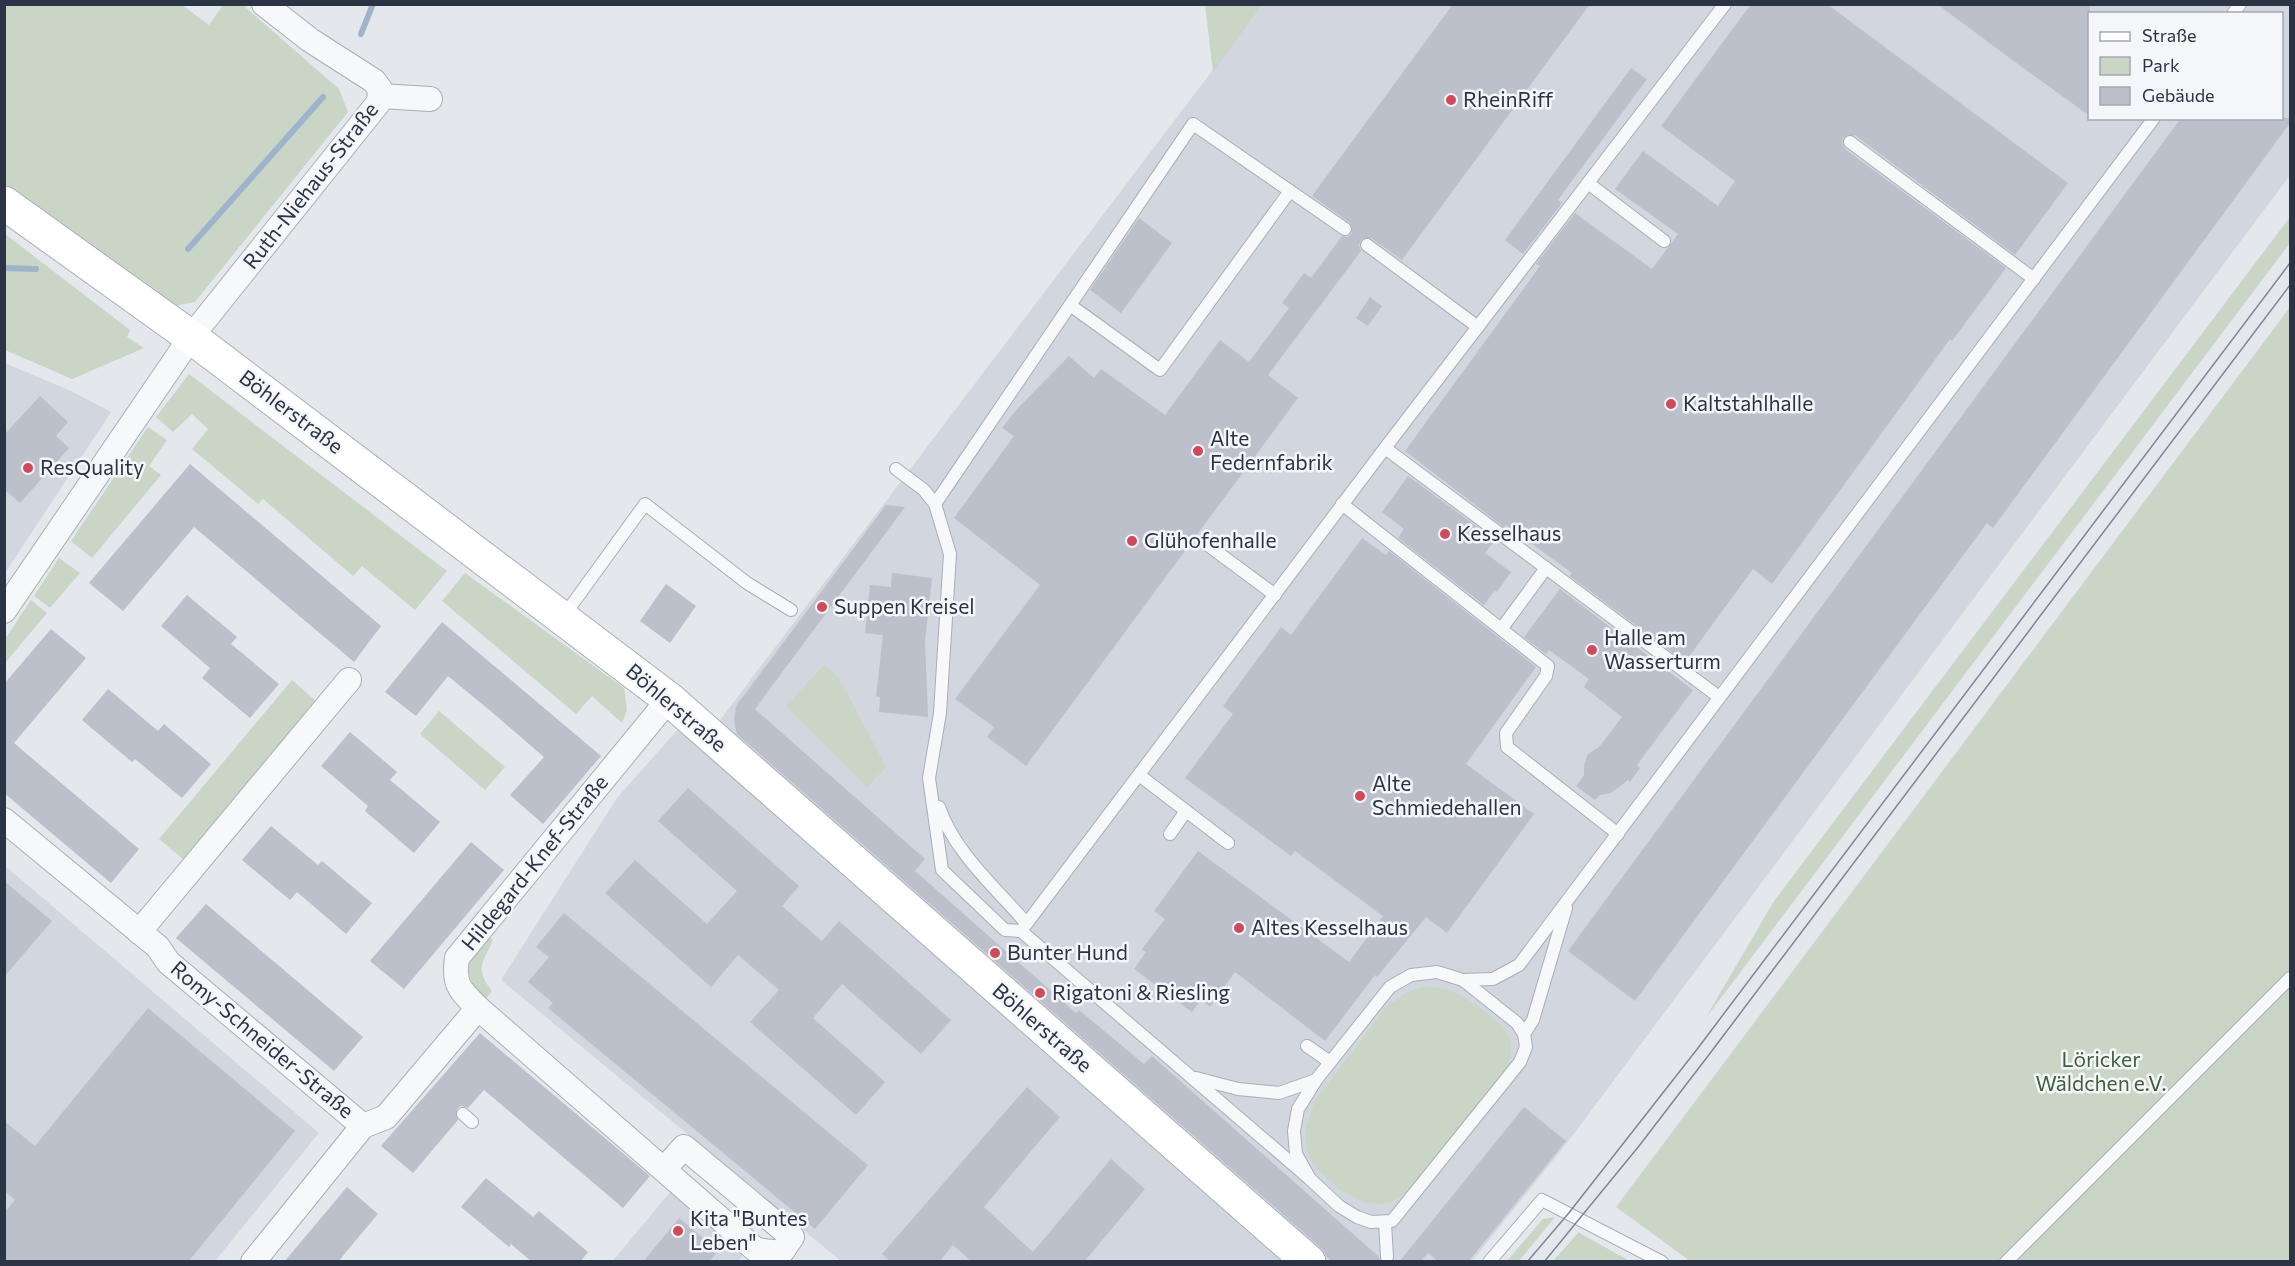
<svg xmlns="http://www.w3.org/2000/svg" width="2295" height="1266" viewBox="0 0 2295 1266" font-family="Commissioner,sans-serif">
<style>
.built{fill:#d2d6de;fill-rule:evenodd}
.green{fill:#c9d6c5}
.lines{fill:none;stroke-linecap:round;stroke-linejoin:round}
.stream{stroke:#9fb4cc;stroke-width:6}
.building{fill:#bbc0ca}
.lane-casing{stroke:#a9aeb7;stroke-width:14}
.street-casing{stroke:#a9aeb7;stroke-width:26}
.secondary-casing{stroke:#a9aeb7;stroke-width:35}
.lane{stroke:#f7f8fa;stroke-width:12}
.street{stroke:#f7f8fa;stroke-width:24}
.secondary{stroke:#fff;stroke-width:33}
.tram{stroke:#7d8696;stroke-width:1.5}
.poi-dot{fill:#d1495b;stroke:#f4f6f9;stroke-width:2}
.labels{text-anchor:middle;stroke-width:5;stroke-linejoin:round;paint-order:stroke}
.poi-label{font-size:21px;fill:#2b3445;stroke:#f4f6f9;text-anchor:start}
.street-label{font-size:21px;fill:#2b3445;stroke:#f4f6f9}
.park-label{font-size:21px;fill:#3f6138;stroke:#f4f6f9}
</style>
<rect width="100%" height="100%" fill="#e4e7ec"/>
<!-- built -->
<g class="built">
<path d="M 1262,5 L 2290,5 L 2290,175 L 1567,1143 L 1472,1261 L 1317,1261 L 714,728 ZM 2090,14 L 2282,14 L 2282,118 L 2090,118 Z"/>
<polygon points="5,363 71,391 111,412 5,573"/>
<polygon points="679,728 1285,1261 841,1261 501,980 617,798"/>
<polygon points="4,865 319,1133 215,1261 5,1261"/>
<polygon points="671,1191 745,1253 738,1261 612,1262"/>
</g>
<!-- green -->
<g class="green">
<polygon points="5,5 182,5 209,25 223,5 243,5 339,89 348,112 195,302 174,306 5,185"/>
<polygon points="1205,5 1262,5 1213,72"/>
<polygon points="2290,217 2290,243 1705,1019 1774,901"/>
<polygon points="5,234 130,330 127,337 144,348 72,379 5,350"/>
<polygon points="2290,307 2290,1261 1690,1261 1616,1207"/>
<polygon points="189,374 447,571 415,610 362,566 353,576 263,499 258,504 192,449 208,429 192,414 173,432 156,417"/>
<polygon points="148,427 167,440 149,466 161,475 92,558 71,541"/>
<polygon points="59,558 80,573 50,608 34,596"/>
<polygon points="465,573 624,688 627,710 622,723 592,696 576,714 442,601"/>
<polygon points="31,600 47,613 5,663 5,639"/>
<polygon points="824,665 839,678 886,767 867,787 786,706"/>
<polygon points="292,680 318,703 184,860 159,839"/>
<polygon points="439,711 505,767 485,790 420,734"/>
<path d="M 485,932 L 493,940 C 483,963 474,968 492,991 L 485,1000 C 460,970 467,964 485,932 Z"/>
<path d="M 1422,987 C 1428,988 1435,987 1441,988 C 1459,990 1505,1022 1510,1040 C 1513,1051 1509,1061 1506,1071 L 1410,1190 L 1390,1203 L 1380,1204 L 1365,1203 L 1340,1190 L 1316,1168 L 1306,1149 L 1306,1128 L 1314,1102 L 1387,1006 L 1406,993 Z"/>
<polygon points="1555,1217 1519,1261 1507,1261 1543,1219"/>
<polygon points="1579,1232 1583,1235 1630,1261 1553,1261"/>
</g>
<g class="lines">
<!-- stream -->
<g class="stream">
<polyline points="361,34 373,4"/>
<polyline points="188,249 323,97"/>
<polyline points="4,268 36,269"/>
</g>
</g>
<!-- building -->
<g class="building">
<polygon points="1453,4 1590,4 1402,260 1371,238 1361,240 1359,245 1361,251 1268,375 1298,398 1026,766 987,737 994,727 955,699 1040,585 954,518 1014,436 1002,428 1017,409 1069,356 1094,378 1101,369 1165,415 1220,340 1249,362 1289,308 1282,303 1304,273 1311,278 1342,236 1348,237 1352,233 1350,223 1312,196"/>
<polygon points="1751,4 1827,4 2068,183 2015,255 1855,135 1844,137 1842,142 1845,149 2006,268 1952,341 1950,339 1772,584 1753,569 1685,662 1570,576 1572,573 1506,525 1504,527 1405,451 1540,266 1536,264 1575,213 1652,269 1678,234 1615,189 1643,151 1718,206 1735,181 1661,126"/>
<polygon points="1937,4 2090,4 2090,116 2019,65"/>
<polygon points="1631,68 1647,79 1558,200 1562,203 1523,254 1505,240"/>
<polygon points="2181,118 2290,118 2290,123 1993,528 1987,523 1635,1001 1568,951"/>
<polygon points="1139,218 1172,243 1121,313 1090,290"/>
<polygon points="1370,297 1382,306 1368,326 1356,318"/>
<polygon points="40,396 68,422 56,436 69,448 20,503 4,489 4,435"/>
<polygon points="190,464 381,626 354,662 194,527 123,611 89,583"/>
<polygon points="1408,476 1495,540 1485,553 1511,572 1497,592 1495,590 1484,605 1398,538 1404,529 1382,512"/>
<polygon points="886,505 905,507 755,709 925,859 915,871 1076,1013 1079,1010 1144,1064 1152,1056 1379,1257 1380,1262 1331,1262 1321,1248 737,734 734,721 736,706"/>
<polygon points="1362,538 1386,555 1389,551 1536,667 1466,764 1534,814 1447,933 1426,917 1377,977 1375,975 1325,1041 1235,972 1210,1007 1201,1000 1192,1012 1134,969 1146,952 1142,949 1165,919 1154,911 1198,851 1349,962 1383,916 1295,851 1291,856 1185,778 1233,714 1223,706 1281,627 1291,635"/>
<polygon points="892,573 932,578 925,641 928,717 879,712 880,697 876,696 883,635 865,633 870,585 891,587"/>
<polygon points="666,584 696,606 670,643 640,621"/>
<polygon points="1560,589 1693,690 1637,765 1640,768 1630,782 1628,780 1611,793 1600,795 1595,800 1576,786 1584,775 1584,765 1588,754 1599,747 1622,717 1584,687 1589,679 1549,650 1546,654 1524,637"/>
<polygon points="187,595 237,637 231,644 279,684 250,718 202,678 210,668 161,626"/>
<polygon points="442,622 601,756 543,824 510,795 544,757 493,713 448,676 416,716 385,692"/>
<polygon points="51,629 86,658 14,743 139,849 111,883 4,793 4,684"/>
<polygon points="108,689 158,731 164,724 211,764 182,798 135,759 132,762 82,720"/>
<polygon points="350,732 397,772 390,780 440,822 414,853 365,811 368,806 321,766"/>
<polygon points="688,788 799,886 782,906 822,941 839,921 951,1020 921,1054 842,984 813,1018 885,1082 856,1115 750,1022 779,990 738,955 711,987 605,893 635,860 707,924 737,891 658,821"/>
<polygon points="271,826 318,865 322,861 372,903 346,934 297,892 290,900 242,860"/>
<polygon points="471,842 504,870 404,989 370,961"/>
<polygon points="4,881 52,921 4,977"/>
<polygon points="206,904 363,1037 334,1071 176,938"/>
<polygon points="564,913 868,1165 815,1229 548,1008 553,1003 528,982 549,957 536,947"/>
<polygon points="148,1008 295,1131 188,1262 4,1262 4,1213 15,1200 4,1191 4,1121 35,1146"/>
<polygon points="480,1033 650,1176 623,1208 484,1090 468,1108 461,1106 457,1109 458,1120 413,1173 381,1146"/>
<polygon points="1027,1087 1060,1117 984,1207 1033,1252 1111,1159 1145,1189 1084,1262 972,1262 953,1245 939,1262 891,1262 882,1254"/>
<polygon points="1524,1107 1566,1141 1468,1262 1439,1262 1428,1253 1420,1262 1399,1262"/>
<polygon points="486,1178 533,1217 539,1211 588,1252 580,1262 532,1262 511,1244 509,1247 461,1207"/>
<polygon points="347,1187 378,1214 351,1246 338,1262 284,1262"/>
<polygon points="679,1218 718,1251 709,1262 643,1262"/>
</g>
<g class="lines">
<!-- lane casing -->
<g class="lane-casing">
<g id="lane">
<polyline points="2233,14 2240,4"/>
<polyline points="1850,142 2034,279"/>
<polyline points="1588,183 1664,241"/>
<polyline points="1367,245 1478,327"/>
<polyline points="1070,305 1160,370 1290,191"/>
<polyline points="1385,448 1719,697"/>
<polyline points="896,469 924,490 935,504 950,554 940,713 929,778 942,870 1005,930 1021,931"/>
<polyline points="935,504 1193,124 1345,229"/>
<polyline points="1342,504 1548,666 1546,676 1506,733 1507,747 1618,834"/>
<polyline points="1205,543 1275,595"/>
<polyline points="563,617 645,504 747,583 791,610"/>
<polyline points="1502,628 1546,568"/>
<polyline points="1139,775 1228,843"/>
<path d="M 939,807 C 954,852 996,888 1026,923"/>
<polyline points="1170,834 1186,811"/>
<polygon points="1437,972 1463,980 1517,1023 1524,1034 1526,1047 1520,1062 1392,1221 1371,1222 1357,1217 1339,1206 1310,1179 1296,1154 1294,1131 1298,1109 1316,1080 1390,987 1411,975"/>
<polyline points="1463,980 1493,979 1519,965 2154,118"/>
<polyline points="1524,1034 1533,1020 1566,908"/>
<polyline points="1307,1046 1330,1062"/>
<polyline points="1196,1078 1238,1089 1279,1093 1316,1080"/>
<polyline points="463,1114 472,1122"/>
<polyline points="1310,1179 1021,931 1385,448 1725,4"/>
<polyline points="1385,1223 1387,1257"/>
<polyline points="1489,1262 1542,1200 1662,1262"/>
<polyline points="2006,1262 2290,978"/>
</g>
</g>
<!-- street casing -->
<g class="street-casing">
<g id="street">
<polyline points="380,96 430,99"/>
<polyline points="4,611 191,337 379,102 380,89 374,81 310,40 264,4"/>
<polyline points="4,820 158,947 168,962 363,1126"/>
<polyline points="139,932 349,680"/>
<path d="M 665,1168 L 684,1147 L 792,1237 L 781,1253 L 756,1250 L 478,1008 C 460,990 453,985 457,958 L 669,699"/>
<polyline points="253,1262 358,1132 363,1126 386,1117 478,1008"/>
</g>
</g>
<!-- secondary casing -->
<g class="secondary-casing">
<polyline id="secondary" points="4,203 191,337 669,699 1309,1262"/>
</g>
<!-- lane -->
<use href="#lane" class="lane"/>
<!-- street -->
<use href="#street" class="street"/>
<!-- secondary -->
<use href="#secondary" class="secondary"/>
<!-- tram -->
<g class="tram">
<polyline points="1527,1262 1568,1214 1698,1048 2290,263"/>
<polyline points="1544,1262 1639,1146 1708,1056 2290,285"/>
</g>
</g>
<!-- markers -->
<g class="poi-dot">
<circle cx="1451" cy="100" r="6"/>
<circle cx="1671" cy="404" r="6"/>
<circle cx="1198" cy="451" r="6"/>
<circle cx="28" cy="468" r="6"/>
<circle cx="1445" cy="534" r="6"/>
<circle cx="1132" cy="541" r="6"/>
<circle cx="822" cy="607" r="6"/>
<circle cx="1592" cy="650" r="6"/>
<circle cx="1360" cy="796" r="6"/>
<circle cx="1239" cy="928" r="6"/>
<circle cx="995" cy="953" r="6"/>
<circle cx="1040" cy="993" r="6"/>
<circle cx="678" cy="1231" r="6"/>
</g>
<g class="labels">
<!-- poi labels -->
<g class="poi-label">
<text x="1463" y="107">RheinRiff</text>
<text x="1683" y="411">Kaltstahlhalle</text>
<text x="1210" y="446">Alte<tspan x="1210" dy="24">Federnfabrik</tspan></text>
<text x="40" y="475">ResQuality</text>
<text x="1457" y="541">Kesselhaus</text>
<text x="1144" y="548">Glühofenhalle</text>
<text x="834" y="614">Suppen Kreisel</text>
<text x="1604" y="645">Halle am<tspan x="1604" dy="24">Wasserturm</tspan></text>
<text x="1372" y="791">Alte<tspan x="1372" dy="24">Schmiedehallen</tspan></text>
<text x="1251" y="935">Altes Kesselhaus</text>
<text x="1007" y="960">Bunter Hund</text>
<text x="1052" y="1000">Rigatoni &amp; Riesling</text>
<text x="690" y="1226">Kita "Buntes<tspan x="690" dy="24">Leben"</tspan></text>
</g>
<!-- street labels -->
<g class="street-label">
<text transform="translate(311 186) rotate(-52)" y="7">Ruth-Niehaus-Straße</text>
<text transform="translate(291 412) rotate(37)" y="7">Böhlerstraße</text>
<text transform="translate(676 708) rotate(40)" y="7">Böhlerstraße</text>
<text transform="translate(535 863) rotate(-51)" y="7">Hildegard-Knef-Straße</text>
<text transform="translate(1042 1028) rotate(41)" y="7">Böhlerstraße</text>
<text transform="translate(262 1040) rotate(40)" y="7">Romy-Schneider-Straße</text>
</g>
<!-- park labels -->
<g class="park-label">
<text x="2101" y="1067">Löricker<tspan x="2101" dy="24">Wäldchen e.V.</tspan></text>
</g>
</g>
<!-- border -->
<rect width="2295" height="1266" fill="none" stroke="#2b3445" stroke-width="12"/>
<!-- legend -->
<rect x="2088" y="12" width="195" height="108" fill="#f4f6f9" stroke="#a4a8b1" stroke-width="1.5"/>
<rect x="2100" y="32" width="30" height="9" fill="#ffffff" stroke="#a4a8b1" stroke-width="1.5"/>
<text x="2142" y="42" font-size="18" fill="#2b3445">Straße</text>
<rect x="2100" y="57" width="30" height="18" fill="#c9d6c5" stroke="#a4a8b1" stroke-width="1.5"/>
<text x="2142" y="72" font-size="18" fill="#2b3445">Park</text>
<rect x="2100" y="87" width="30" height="18" fill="#bbc0ca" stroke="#a4a8b1" stroke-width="1.5"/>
<text x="2142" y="102" font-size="18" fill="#2b3445">Gebäude</text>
</svg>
